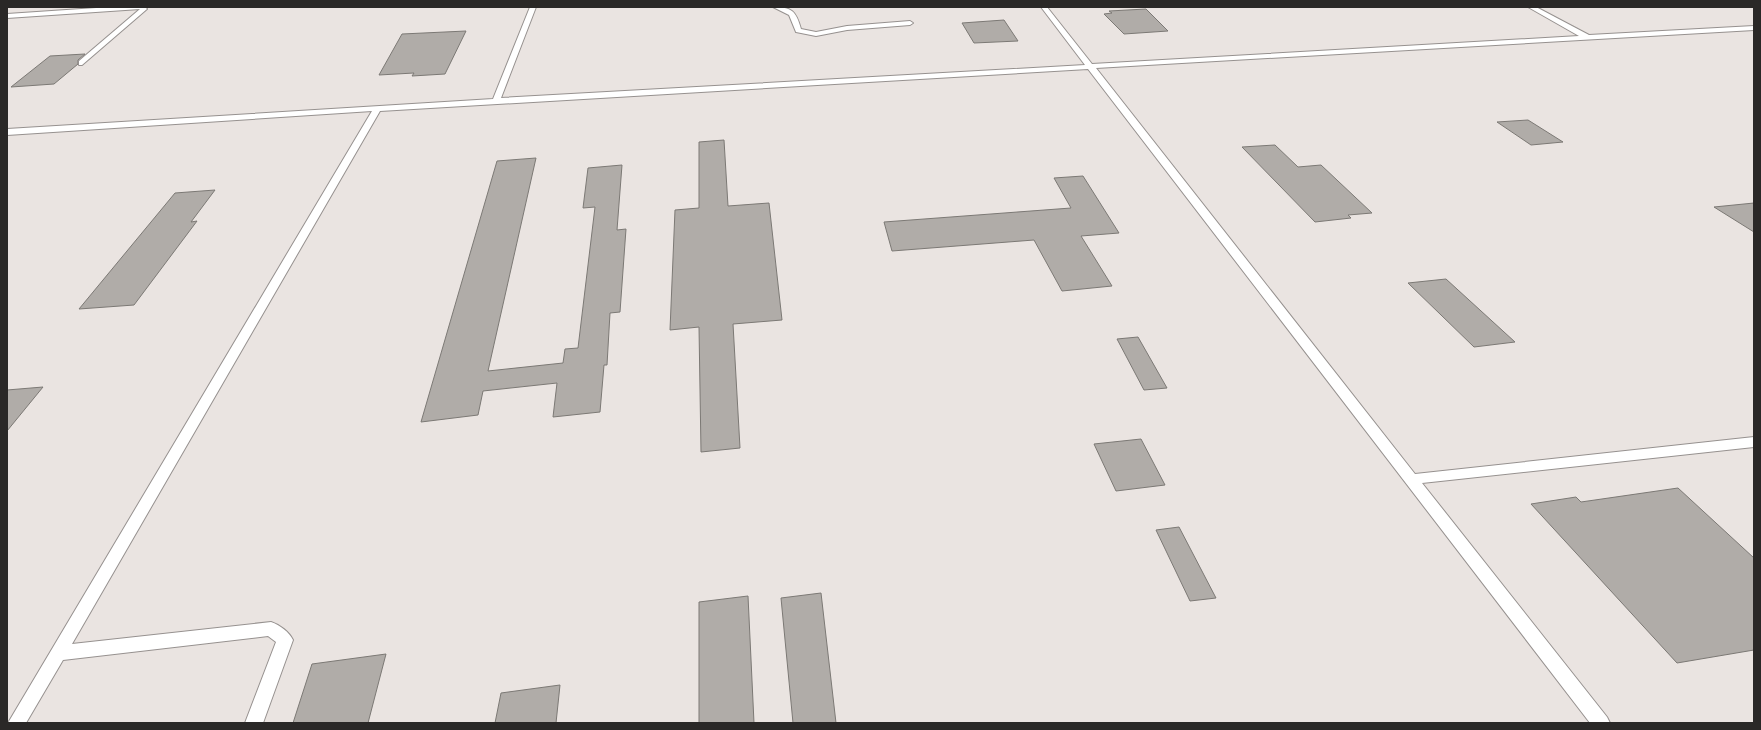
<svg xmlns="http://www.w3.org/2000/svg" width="1761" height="730" viewBox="0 0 1761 730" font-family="Karla,sans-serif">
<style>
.building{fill:#b0aca8;stroke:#7c7975}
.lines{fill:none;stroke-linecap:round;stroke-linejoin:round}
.service-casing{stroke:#96918f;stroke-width:2}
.service{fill:#fff;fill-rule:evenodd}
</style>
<rect width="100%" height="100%" fill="#eae4e1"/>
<!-- building -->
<g class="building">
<polygon points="1146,9 1168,31 1124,34 1104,14 1112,13 1109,11"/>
<polygon points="1004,20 1018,41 974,43 962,23"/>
<polygon points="466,31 445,74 412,76 414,73 379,75 402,34"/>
<polygon points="85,54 78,60 78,64 54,84 11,87 50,56"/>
<polygon points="1528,120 1563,142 1531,145 1497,122"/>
<polygon points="724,140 728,206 769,203 782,320 733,324 740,448 701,452 699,327 670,330 675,210 699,208 699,142"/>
<polygon points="1275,145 1298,167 1321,165 1372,213 1348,215 1351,218 1315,222 1242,147"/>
<polygon points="536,158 488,371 563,363 565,349 578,348 595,207 583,208 588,168 622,165 617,230 626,229 620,312 610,313 607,365 604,365 600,412 553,417 557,383 483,391 478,415 421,422 497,161"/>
<polygon points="1083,176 1119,233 1081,236 1112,286 1062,291 1034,240 892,251 884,222 1071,208 1054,178"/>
<polygon points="215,190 191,222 197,221 134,305 79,309 175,193"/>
<polygon points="1754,203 1754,232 1714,207"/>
<polygon points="1446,279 1515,342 1474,347 1408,283"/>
<polygon points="1138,337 1167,388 1144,390 1117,339"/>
<polygon points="43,387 7,431 7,390"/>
<polygon points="1141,439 1165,485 1116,491 1094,444"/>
<polygon points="1678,488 1754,558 1754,650 1677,663 1531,504 1576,497 1581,502"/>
<polygon points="1179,527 1216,598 1190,601 1156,530"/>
<polygon points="821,593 836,723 793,723 781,598"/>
<polygon points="748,596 754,723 699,723 699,602"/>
<polygon points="386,654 368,723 293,723 312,664"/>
<polygon points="560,685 556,723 495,723 501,693"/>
</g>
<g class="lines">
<!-- service casing -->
<g class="service-casing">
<g id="service">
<polygon points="111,7 145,7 147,9 82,65 79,65 79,61 140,9 7,18 7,14"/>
<path d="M 530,7 L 536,7 L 501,98 L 1085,65 L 1041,7 L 1047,7 L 1092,64 L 1579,36 L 1528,7 L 1536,7 L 1589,35 L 1754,26 L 1754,30 L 1096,68 L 1415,474 L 1754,437 L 1754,447 L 1422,483 L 1607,717 L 1610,723 L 1590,723 L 1088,69 L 380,111 L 72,644 L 271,622 C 280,625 289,632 293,640 L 263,723 L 245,723 L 276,642 L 268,636 L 63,660 L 26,723 L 8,723 L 372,111 L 7,135 L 7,129 L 493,99 Z"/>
<path d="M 773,7 C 792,7 796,11 801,29 L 816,32 L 847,26 L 910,21 L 913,23 L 910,25 L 847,30 L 816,36 L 796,32 L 789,15 Z"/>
</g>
</g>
<!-- service -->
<use href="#service" class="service"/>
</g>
<!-- border -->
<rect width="1761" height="730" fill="none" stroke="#2a2827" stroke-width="16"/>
</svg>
